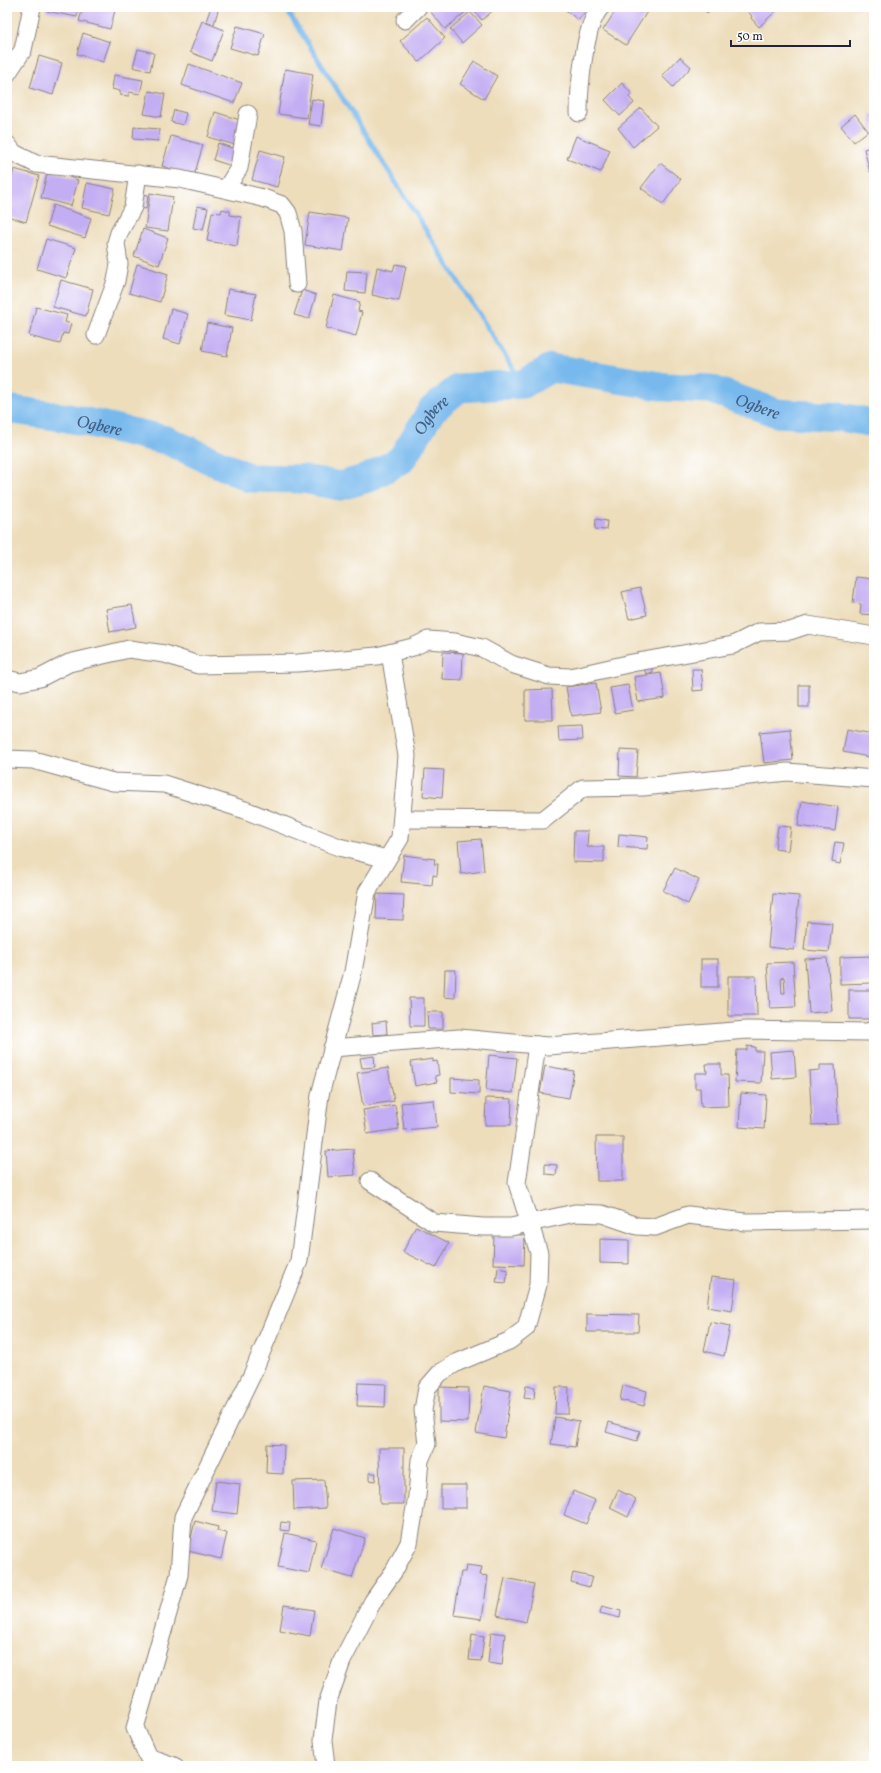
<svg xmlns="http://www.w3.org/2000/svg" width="881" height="1773" viewBox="0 0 881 1773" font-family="Vollkorn,serif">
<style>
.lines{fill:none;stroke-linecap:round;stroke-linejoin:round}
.stream{stroke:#78b9ed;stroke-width:5}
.river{stroke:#78b9ed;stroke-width:29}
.building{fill:#c4aef3;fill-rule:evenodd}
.minor-casing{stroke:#88807b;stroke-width:19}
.minor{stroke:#fff;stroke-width:17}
.labels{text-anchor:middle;stroke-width:3;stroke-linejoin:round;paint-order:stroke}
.water-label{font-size:17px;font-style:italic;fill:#445e82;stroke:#fff}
</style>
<rect width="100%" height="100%" fill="#fff"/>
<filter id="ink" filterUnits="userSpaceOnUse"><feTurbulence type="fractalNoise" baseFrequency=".025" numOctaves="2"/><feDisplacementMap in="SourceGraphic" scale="8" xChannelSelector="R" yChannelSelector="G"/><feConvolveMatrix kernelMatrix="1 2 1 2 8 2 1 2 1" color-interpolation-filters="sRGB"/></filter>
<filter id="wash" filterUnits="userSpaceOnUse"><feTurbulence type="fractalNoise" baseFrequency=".012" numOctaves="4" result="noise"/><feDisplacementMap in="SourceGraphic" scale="16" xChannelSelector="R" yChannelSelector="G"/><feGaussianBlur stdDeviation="0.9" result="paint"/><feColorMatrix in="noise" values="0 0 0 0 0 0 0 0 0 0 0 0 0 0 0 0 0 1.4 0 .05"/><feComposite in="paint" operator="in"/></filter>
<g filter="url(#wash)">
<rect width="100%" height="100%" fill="#edddbb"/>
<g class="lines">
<!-- stream -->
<polyline class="stream" points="285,7 523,384"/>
<!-- river -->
<path class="river" id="s1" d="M 7,409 L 68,418 L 166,440 L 250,478 L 303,479 L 340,486 L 368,478 L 401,460 L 432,410 L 459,388 L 523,384 L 551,368 L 666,387 L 710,389 L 777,413 L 840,417 L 874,423"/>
</g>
<g id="blocks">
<!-- building -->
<g class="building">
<polygon points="47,7 79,7 77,17 46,11"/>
<polygon points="83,7 116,7 110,29 79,21"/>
<polygon points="211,7 219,7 214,24 206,21"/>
<polygon points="432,7 465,7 468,10 445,29 429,10"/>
<polygon points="471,7 497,7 482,20"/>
<polygon points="562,7 579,7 585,12 578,20"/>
<polygon points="618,7 650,7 626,45 603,30"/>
<polygon points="702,7 714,7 707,13"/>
<polygon points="743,7 776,7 778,9 759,27 751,18 752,16"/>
<polygon points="470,12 482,25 462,43 450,29"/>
<polygon points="427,17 445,38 419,62 400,41"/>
<polygon points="202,21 224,30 212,61 190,52"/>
<polygon points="237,26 265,34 258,56 230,48"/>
<polygon points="83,33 110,42 103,62 77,54"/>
<polygon points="138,49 154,53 150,71 133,67"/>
<polygon points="39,56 62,63 53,95 30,88"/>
<polygon points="680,57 691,67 673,87 662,76"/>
<polygon points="474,61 497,76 484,99 460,84"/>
<polygon points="189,64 242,83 234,103 182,85"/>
<polygon points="285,69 313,74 307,118 278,114"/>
<polygon points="114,75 143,80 140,94 129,92 129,96 120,95 120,91 112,89"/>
<polygon points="622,83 632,94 629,97 634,103 620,116 605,100"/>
<polygon points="149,91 165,94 161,117 144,114"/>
<polygon points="312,99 324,101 321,126 308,124"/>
<polygon points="641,108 657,126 633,147 618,128"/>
<polygon points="174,110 186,113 183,125 171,122"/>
<polygon points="215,112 243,121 235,145 208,137"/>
<polygon points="855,114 868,131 854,142 841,126"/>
<polygon points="870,114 874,114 874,139 873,139"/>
<polygon points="134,127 159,129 158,141 133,139"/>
<polygon points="171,136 203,145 194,176 162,166"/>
<polygon points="576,136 610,150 601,172 567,159"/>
<polygon points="218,143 240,151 235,167 213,160"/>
<polygon points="874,146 874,171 870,172 864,149"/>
<polygon points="260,150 285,157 277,187 252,180"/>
<polygon points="660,163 681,179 663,204 641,188"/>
<polygon points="14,169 39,176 26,222 7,216 7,194"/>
<polygon points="48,170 78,180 71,206 41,198"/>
<polygon points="87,183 115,189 109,214 82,208"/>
<polygon points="138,193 148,195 146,209 136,207"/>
<polygon points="150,193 173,197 168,231 145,228"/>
<polygon points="53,205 91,218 85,238 47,226"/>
<polygon points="197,206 208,208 203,230 193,228"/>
<polygon points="222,209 230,211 230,215 241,217 237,246 207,241 212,212 221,213"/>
<polygon points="310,212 348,218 343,251 305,245"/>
<polygon points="143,229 168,238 159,265 134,256"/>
<polygon points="46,239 76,248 66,278 37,269"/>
<polygon points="137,264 168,274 160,302 129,293"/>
<polygon points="395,264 406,266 399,301 372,295 377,267 393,271"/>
<polygon points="347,271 367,272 365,293 345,291"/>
<polygon points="61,280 93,289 86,316 53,307"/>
<polygon points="228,289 256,294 251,320 224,315"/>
<polygon points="302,290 316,295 309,319 294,315"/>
<polygon points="334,295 360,302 358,311 362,312 356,336 326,328"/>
<polygon points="36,307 67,315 65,322 71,324 68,334 63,333 60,344 29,336"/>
<polygon points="171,309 188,314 180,344 163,339"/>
<polygon points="207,323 232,328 227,356 202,351"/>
<polygon points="596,519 607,521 606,530 595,529"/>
<polygon points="856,577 874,579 874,615 860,614 861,604 853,603"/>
<polygon points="640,588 647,615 629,619 622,592"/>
<polygon points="132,605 136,627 110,632 106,609"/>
<polygon points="443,652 463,653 462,680 442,679"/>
<polygon points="651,664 653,672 646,674 643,666"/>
<polygon points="692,669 701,669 703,690 693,691"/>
<polygon points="661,673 665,698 638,702 634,677"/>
<polygon points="596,683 601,712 571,716 566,687"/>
<polygon points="628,685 633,710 615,713 610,688"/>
<rect x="799" y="685" width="10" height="22"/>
<polygon points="552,689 553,720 525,720 525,690"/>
<polygon points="582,726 583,740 559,741 558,727"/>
<polygon points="790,729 793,760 764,763 760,732"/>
<polygon points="847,729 874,734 874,758 843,752"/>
<polygon points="620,750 638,751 636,777 619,776"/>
<polygon points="425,769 444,770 442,798 423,796"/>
<polygon points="802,801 838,807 835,831 798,826"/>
<polygon points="778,826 791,827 788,851 775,849"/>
<polygon points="574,831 588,831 587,847 604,847 604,863 573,862"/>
<polygon points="619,834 648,837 647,849 618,847"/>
<polygon points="481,839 484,871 461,874 458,841"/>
<polygon points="835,842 844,843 840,864 832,862"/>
<polygon points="404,855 435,859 434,864 438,864 437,876 433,875 432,885 401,882"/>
<polygon points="675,868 699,880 688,904 663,891"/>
<polygon points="377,894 404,895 403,920 376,919"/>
<polygon points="773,894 799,896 794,950 768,947"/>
<polygon points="807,921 832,923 829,952 804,950"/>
<polygon points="872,956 873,983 840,984 840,957"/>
<polygon points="827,958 832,1011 809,1013 805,959"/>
<rect x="701" y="959" width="17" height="28"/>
<path d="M 793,962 L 796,1007 L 770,1008 L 767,963 ZM 784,977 L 785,993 L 782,993 L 781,978 Z"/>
<polygon points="445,970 456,970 455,998 444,997"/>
<polygon points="728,976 756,976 757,1016 728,1016"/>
<rect x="849" y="990" width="24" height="29"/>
<polygon points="409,998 424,998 424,1026 410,1026"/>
<polygon points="427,1012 443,1012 443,1029 428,1029"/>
<polygon points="386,1021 387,1034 373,1035 372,1023"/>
<polygon points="747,1046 755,1047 755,1051 763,1051 761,1083 735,1082 737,1050 747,1050"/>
<polygon points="794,1050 796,1077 772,1079 770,1052"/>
<polygon points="489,1055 517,1058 513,1093 486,1090"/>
<polygon points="374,1056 375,1067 362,1068 360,1058"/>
<polygon points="433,1059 433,1062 437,1061 439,1075 435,1076 437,1082 415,1086 411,1062"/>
<polygon points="706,1064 721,1064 721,1075 728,1075 729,1106 701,1107 700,1088 695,1088 695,1073 707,1073"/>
<polygon points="820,1065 835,1065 838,1124 812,1125 809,1071 820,1070"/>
<polygon points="545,1066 574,1071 569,1098 540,1093"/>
<polygon points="388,1068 394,1101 363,1106 357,1073"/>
<polygon points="451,1078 479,1080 479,1094 451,1092"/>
<polygon points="741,1093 766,1095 764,1129 739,1127"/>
<polygon points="486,1098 512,1099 511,1125 485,1125"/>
<polygon points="434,1100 437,1127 404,1130 401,1103"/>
<polygon points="395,1105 399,1129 367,1134 363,1110"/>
<polygon points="596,1137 623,1137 623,1181 597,1181"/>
<polygon points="353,1149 355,1175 328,1177 326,1151"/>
<polygon points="545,1164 557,1165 556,1175 545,1174"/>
<polygon points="416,1226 449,1243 436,1268 403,1252"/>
<polygon points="494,1234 525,1235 524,1265 493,1264"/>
<polygon points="600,1239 629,1240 629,1264 600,1263"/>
<polygon points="498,1268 508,1270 506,1283 496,1282"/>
<polygon points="711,1277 736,1280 732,1311 707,1307"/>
<polygon points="587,1314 639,1315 638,1332 587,1332"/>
<polygon points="710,1322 730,1326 724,1356 704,1351"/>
<polygon points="358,1383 386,1384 385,1407 357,1406"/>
<polygon points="623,1385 647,1391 644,1406 620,1400"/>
<polygon points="484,1386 511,1391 504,1438 476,1433"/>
<polygon points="526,1386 535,1387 534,1399 524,1398"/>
<polygon points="439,1387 469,1388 468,1422 439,1421"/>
<polygon points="556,1387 569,1387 568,1414 555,1414"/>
<polygon points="555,1417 579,1421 575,1447 551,1444"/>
<polygon points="609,1422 640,1431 637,1441 606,1432"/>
<polygon points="267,1444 284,1445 283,1474 266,1473"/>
<polygon points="379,1448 404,1448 404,1504 380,1504"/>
<polygon points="369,1473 376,1473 375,1481 369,1480"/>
<polygon points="324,1480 326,1508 294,1510 293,1481"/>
<polygon points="216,1481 240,1484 237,1514 212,1511"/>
<rect x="441" y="1485" width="25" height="23"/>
<polygon points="618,1490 636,1499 628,1517 610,1508"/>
<polygon points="573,1491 595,1500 586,1524 564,1515"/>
<polygon points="195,1521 218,1527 217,1531 227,1533 221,1559 188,1551"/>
<polygon points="281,1522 290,1523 289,1531 280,1530"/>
<polygon points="334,1528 365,1538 352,1578 321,1569"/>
<polygon points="285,1533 316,1540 309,1573 278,1567"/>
<polygon points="466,1565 482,1567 480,1575 488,1576 482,1619 454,1615 461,1572 465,1572"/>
<polygon points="573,1573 592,1577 589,1587 571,1582"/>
<polygon points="505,1578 534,1584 526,1622 497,1615"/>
<polygon points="284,1605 314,1610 310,1636 280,1630"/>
<polygon points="602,1606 621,1611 620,1618 600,1613"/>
<polygon points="491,1632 505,1634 502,1665 488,1663"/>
<polygon points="472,1634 484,1636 481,1661 469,1660"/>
</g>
</g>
</g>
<g filter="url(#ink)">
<use href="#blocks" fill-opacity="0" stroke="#88807b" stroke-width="1"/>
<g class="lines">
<!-- minor casing -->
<g class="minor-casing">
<g id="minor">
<polyline points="405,20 418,7"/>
<polyline points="7,74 23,50 32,7"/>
<path d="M 579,113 C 579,89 584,24 601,7"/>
<polyline points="7,144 14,153 36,164 180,179 263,198 282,205 288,213 293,231 297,284"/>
<polyline points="226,189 239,168 248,114"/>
<polyline points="96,335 116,281 119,264 116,243 119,233 133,207 138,174"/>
<polyline points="7,679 20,682 40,678 69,663 129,649 165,654 198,665 298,663 377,656 413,647 428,640 455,642 482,648 511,664 549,676 570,677 632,663 733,645 759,632 790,631 808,625 874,636"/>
<polyline points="7,759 33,760 113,782 164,784 245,810 339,847 387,859"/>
<polyline points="402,819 543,820 583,788 643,787 787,772 874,779"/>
<polyline points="332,1048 459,1038 548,1046 747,1030 868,1032 874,1029"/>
<polyline points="370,1181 434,1223 483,1227 511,1227 575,1213 602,1214 637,1226 655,1227 688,1215 745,1222 874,1220"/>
<polyline points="174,1766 148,1757 135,1728 179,1575 183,1517 252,1375 299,1261 320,1095 353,972 367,892 400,838 407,756 390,653"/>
<polyline points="326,1766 323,1740 328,1701 342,1661 373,1601 394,1571 409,1543 417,1496 420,1460 427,1444 423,1410 427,1388 440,1373 456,1363 509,1341 526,1328 538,1285 539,1253 517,1183 537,1045"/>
</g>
</g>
<!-- minor -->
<use href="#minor" class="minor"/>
</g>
</g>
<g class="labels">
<!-- water labels -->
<g class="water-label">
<text dy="6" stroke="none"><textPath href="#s1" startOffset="813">Ogbere</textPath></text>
<text dy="6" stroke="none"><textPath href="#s1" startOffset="466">Ogbere</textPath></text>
<text dy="6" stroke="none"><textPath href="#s1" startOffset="94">Ogbere</textPath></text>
</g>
</g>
<!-- margin -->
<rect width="881" height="1773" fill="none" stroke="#fff" stroke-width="24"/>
<!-- scale -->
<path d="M731 40v6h119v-6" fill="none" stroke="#22223b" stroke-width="2"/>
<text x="737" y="40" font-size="12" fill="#22223b" stroke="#ffffff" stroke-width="3" paint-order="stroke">50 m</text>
</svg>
